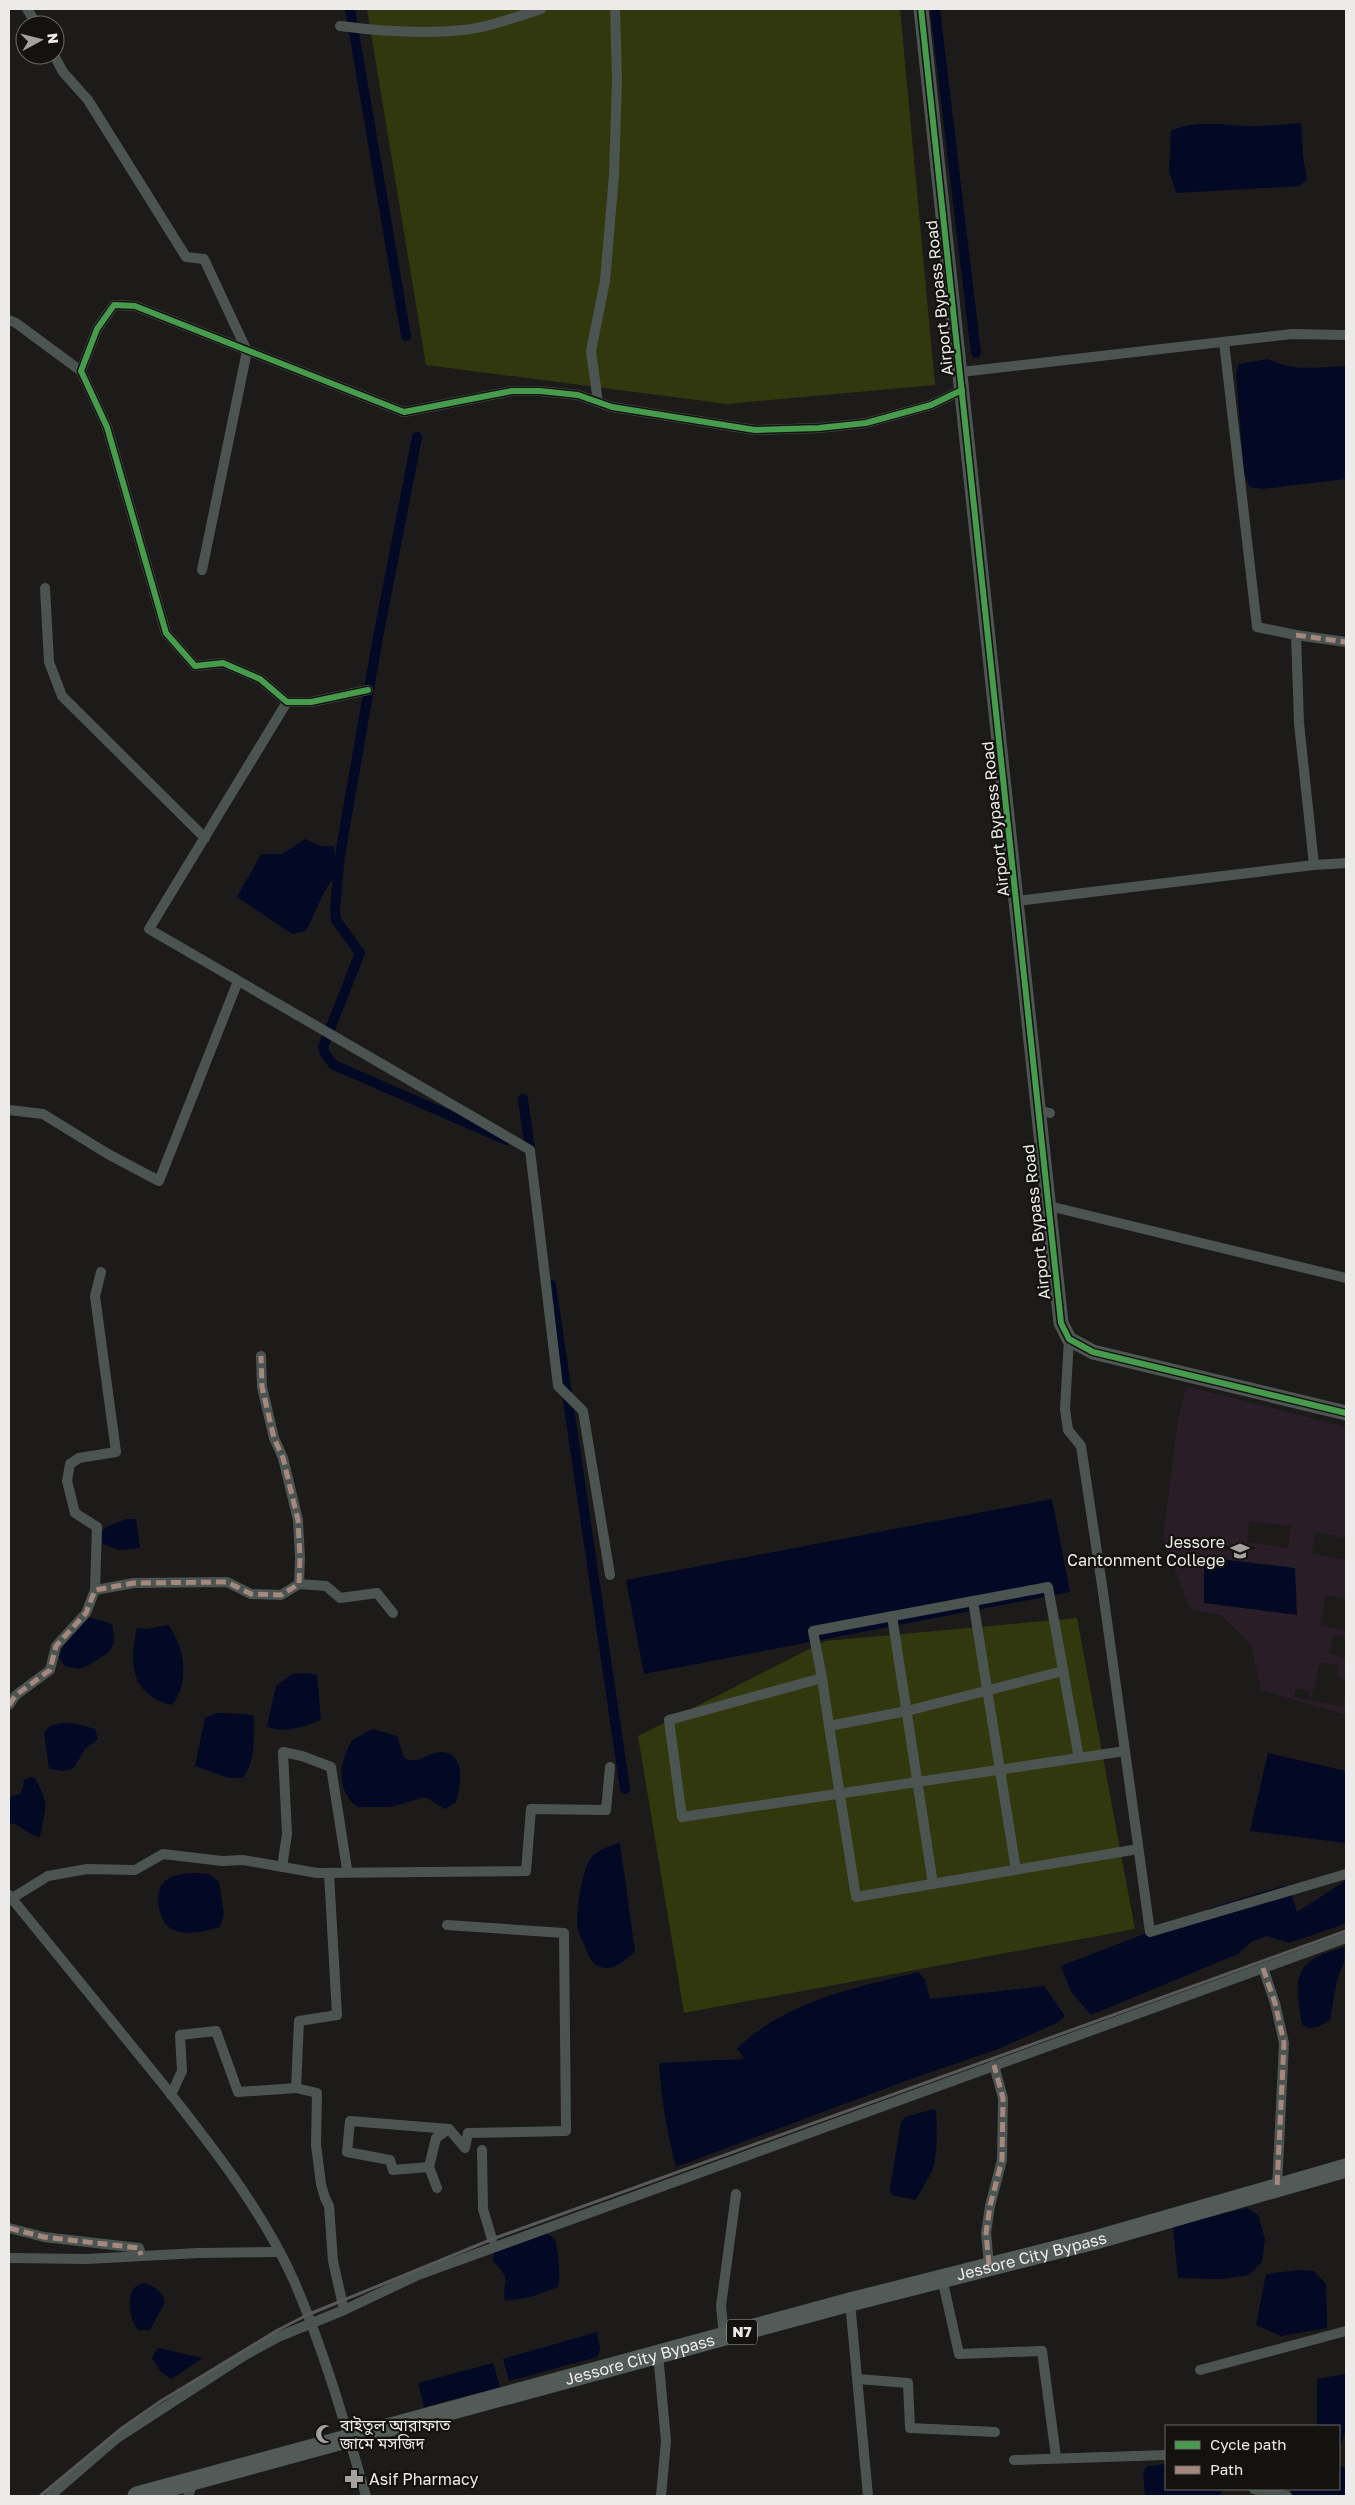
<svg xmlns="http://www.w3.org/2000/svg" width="1355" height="2505" viewBox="0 0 1355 2505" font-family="'Golos Text','Noto Sans Bengali',sans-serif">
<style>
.education{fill:#291d27;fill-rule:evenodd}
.green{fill:#32380d}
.water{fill:#030825}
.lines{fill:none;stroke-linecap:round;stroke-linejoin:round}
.canal{stroke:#030825;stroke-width:10}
.street{stroke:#4c5451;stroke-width:10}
.secondary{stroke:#4e5654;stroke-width:15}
.highway{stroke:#525b58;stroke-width:19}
.rail{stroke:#585a59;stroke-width:3}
.quiet{stroke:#a5887d;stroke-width:5;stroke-dasharray:10 5;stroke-linecap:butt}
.cycleway-casing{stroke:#13120f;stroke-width:9}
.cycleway{stroke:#469c4c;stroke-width:6}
.labels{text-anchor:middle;stroke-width:4.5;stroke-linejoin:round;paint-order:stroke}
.shield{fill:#13120f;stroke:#acaaa8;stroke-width:1}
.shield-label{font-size:15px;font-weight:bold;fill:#edebe9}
.street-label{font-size:16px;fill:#edebe9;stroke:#13120f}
.poi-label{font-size:16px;fill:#edebe9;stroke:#13120f;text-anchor:start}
</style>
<rect width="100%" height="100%" fill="#1c1b19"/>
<!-- education -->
<path class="education" d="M 1186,1386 L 1346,1427 L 1346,1538 L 1316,1532 L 1312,1553 L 1346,1560 L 1346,1599 L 1326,1595 L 1320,1625 L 1346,1631 L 1346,1637 L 1334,1634 L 1329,1654 L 1346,1658 L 1346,1679 L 1337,1677 L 1339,1666 L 1320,1662 L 1311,1700 L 1343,1707 L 1346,1692 L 1346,1715 L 1261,1690 L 1251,1644 L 1221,1615 L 1190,1609 L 1163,1538 L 1178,1419 ZM 1249,1521 L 1291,1526 L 1288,1548 L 1247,1542 ZM 1296,1688 L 1310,1691 L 1309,1700 L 1294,1697 Z"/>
<!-- green -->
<g class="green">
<polygon points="367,9 900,9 935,385 727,404 426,365"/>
<polygon points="1077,1618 1135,1929 684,2013 638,1736 825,1641"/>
</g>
<!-- water -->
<g class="water">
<path d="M 1301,123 L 1303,156 L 1307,179 L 1300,186 L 1176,193 L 1169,171 L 1171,131 C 1194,119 1229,126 1255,126 C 1270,126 1286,124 1301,123 Z"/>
<path d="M 1268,359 C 1292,372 1320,367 1346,366 L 1346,479 L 1262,489 L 1250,487 L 1244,475 L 1236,373 L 1239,364 Z"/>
<path d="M 305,839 L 320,846 L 334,846 L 336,875 C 321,891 317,913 305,931 L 292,934 L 237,897 L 261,854 L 282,854 Z"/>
<polygon points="1052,1499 1070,1592 644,1674 626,1580"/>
<polygon points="126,1519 136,1519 140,1548 119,1550 103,1544 101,1533 106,1527"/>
<polygon points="1204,1557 1295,1568 1297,1615 1204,1603"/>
<path d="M 87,1617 L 110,1623 L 113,1627 L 114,1643 L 109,1652 L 87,1666 L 79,1669 L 65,1666 L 59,1658 C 63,1641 73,1627 87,1617 Z"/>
<path d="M 168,1625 C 185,1645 190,1684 172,1705 C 130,1695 129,1663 137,1628 L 147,1629 Z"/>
<path d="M 308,1673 L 317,1675 L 321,1720 C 304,1726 283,1735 267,1726 L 276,1686 L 292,1674 Z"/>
<path d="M 218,1713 L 245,1714 L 254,1716 C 254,1738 256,1760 243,1778 L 229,1778 L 195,1766 L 205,1718 Z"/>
<polygon points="61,1723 72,1723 95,1729 98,1739 85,1749 74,1768 63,1771 49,1769 44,1732 50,1726"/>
<path d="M 372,1729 L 397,1736 L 404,1758 C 416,1764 424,1756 435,1753 C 466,1747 462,1783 456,1802 L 445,1809 L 425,1797 L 391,1807 L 358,1807 L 351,1802 L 343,1788 L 341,1769 L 345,1755 L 352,1740 Z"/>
<polygon points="1268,1753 1346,1771 1346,1843 1250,1831"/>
<path d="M 30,1777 L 35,1778 C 51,1809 45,1805 40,1837 C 29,1836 21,1824 9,1823 L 9,1797 L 20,1794 L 23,1787 L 24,1780 Z"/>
<path d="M 618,1843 L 620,1844 L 635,1951 C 625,1962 606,1977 592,1961 C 589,1958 587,1951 585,1947 C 583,1942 579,1935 578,1929 C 575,1914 582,1870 591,1858 C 598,1849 608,1847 618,1843 Z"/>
<path d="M 194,1873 L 209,1874 L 219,1882 L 224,1914 L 220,1927 C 208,1931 182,1937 170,1928 C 159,1920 154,1896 162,1885 C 168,1875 184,1873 194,1873 Z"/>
<polygon points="1346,1878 1346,1922 1342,1925 1289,1943 1267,1936 1251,1942 1238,1954 1091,2015 1071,1992 1061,1966 1175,1922 1188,1920 1208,1909 1283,1886 1289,1887 1297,1912 1342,1883"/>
<path d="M 1345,1947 L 1344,1963 L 1337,1980 L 1330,2020 L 1318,2027 L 1307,2028 L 1302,2024 C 1294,1975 1293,1961 1345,1947 Z"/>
<path d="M 918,1972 L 925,1980 L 930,1999 L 1044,1986 L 1065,2016 L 1057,2023 L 998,2049 L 922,2075 L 676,2167 C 667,2132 661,2098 659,2063 L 744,2059 L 737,2048 C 790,2000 851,1989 918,1972 Z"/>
<path d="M 933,2109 L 936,2111 C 937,2129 938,2151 933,2168 C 931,2175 920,2191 916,2200 L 892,2195 L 890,2189 L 901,2122 L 905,2117 Z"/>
<polygon points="1247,2208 1258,2215 1265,2239 1262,2262 1249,2275 1222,2279 1178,2278 1173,2226"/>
<path d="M 544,2232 L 555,2239 C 558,2250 561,2275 558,2287 L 531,2297 L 505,2301 C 501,2280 514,2282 493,2261 L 494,2252 Z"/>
<polygon points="1299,2270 1314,2271 1326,2284 1327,2328 1281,2336 1256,2325 1266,2274"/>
<path d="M 144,2283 C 155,2286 161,2291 165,2302 L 150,2330 L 138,2330 C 128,2318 124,2286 144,2283 Z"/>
<polygon points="597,2332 600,2349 597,2357 509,2381 503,2359"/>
<polygon points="158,2348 203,2358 171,2379 160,2371 152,2358"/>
<polygon points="493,2363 500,2387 424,2407 418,2383"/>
<polygon points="1345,2374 1346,2430 1339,2449 1339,2426 1317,2426 1317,2379"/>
<polygon points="1166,2464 1166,2489 1222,2489 1220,2495 1145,2496 1143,2472 1147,2466"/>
<polygon points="1339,2466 1346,2468 1346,2496 1290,2496 1291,2489 1339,2489"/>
</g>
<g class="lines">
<!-- canal -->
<g class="canal">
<polyline points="350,9 406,336"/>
<polyline points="935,9 976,353"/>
<polyline points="417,437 378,637 340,855 335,908 336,920 360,953 323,1047 325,1054 334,1065 506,1140"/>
<polyline points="523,1099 531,1157"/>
<polyline points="551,1285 625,1789"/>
</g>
<!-- street -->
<g class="street">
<polyline points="27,9 37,25"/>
<path d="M 340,26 C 379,31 424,34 463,30 C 490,27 516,17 541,9"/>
<polyline points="54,55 63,72 88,100 186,257 204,259 247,351 202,570"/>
<polyline points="9,320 16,323 81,371"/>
<polyline points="961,372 1292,334 1346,335"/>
<polyline points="598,402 591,351 605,281 614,175 617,79 615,9"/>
<polyline points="45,588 49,662 62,696 205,838"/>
<polyline points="1296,635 1346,642"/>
<polyline points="368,690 311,702 287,702 260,679 223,663 195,666 166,633 107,427 81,371 97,329 114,305 135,306 404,412 512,391 540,391 578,395 612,407 755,430 819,428 866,423 931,405 962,390"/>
<polyline points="287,702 149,929 530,1150 558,1386 583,1411 610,1575"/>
<polyline points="1314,865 1346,863"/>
<polyline points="1017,901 1314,865 1299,723 1296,635 1257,627 1224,342"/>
<polyline points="9,1110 43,1114 108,1154 159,1181 238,981"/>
<polyline points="1037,1110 1050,1113"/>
<polyline points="1049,1206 1346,1278"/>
<polyline points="1069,1339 1065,1409 1068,1430 1081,1446 1103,1592 1150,1932 1346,1874"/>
<polyline points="299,1584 326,1586 340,1598 377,1593 393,1613"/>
<polyline points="95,1590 97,1527 75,1513 67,1481 70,1464 79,1458 116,1452 95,1296 101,1272"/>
<polyline points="973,1601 1016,1870"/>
<polyline points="892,1616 933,1884"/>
<polyline points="1063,1671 907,1711 829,1726 856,1897 1138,1849"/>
<polyline points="822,1678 829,1726"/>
<polyline points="9,1705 16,1695 50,1670 56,1646 86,1613 95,1590 134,1583 227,1582 251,1594 281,1595 299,1584 300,1558 298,1520 283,1458 274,1438 262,1387 261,1356"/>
<polyline points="1079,1758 1048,1587 813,1631 822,1678 669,1720 682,1817 1125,1751"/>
<polyline points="282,1867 287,1834 283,1752 302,1756 331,1767 347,1869"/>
<polyline points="329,1873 337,2015 299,2021 296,2088 317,2093 316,2145 321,2184 325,2198 329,2206 333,2261 344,2310"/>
<path d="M 9,1895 C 60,1957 111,2020 162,2083 C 210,2144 262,2209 294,2281 C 324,2350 345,2424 366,2496"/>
<polyline points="9,1900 48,1876 87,1869 135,1870 163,1854 222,1861 243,1860 317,1873 526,1871 531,1809 606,1810 610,1767"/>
<polyline points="1263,1968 1275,2003 1284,2043 1277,2187"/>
<polyline points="171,2095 182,2071 180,2035 216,2031 238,2092 296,2088"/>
<polyline points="482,2150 483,2209 492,2239"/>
<polyline points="429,2167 436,2138 449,2129"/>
<polyline points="437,2188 429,2167 393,2170 390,2160 347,2152 350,2121 449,2129 465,2148 468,2133 566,2131 564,1933 447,1925"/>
<polyline points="9,2228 44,2237 139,2248 141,2255"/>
<polyline points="9,2258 87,2259 198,2253 279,2252"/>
<polyline points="989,2265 986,2233 990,2206 1002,2160 1003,2098 994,2065"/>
<polyline points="942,2278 959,2354 1042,2351 1056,2457"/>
<polyline points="850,2302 868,2496"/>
<polyline points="724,2336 721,2306 736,2194"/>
<polyline points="658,2354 666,2441 661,2496"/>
<polyline points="1200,2370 1346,2331"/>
<polyline points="858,2379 908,2383 910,2428 995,2432"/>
<polyline points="1014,2460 1166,2455"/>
<polyline points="1254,2489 1287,2496"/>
<polyline points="50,2496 117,2438 245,2355 278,2337 344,2310 418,2275 1346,1938"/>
<polyline points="188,2496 194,2480"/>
</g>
<!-- secondary -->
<polyline class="secondary" points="921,9 1061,1323 1069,1339 1093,1352 1346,1413"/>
<!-- highway -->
<path class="highway" id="s1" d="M 137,2496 L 850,2302 L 1095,2240 L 1346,2168"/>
<!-- rail -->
<polyline class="rail" points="40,2496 122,2428 161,2401 276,2331 307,2315 495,2238 1346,1931"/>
<!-- quiet -->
<g class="quiet">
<polyline points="1296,635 1346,642"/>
<polyline points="9,1705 16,1695 50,1670 56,1646 86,1613 95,1590 134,1583 227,1582 251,1594 281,1595 299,1584 300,1558 298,1520 283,1458 274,1438 262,1387 261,1356"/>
<polyline points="1263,1968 1275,2003 1284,2043 1277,2187"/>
<polyline points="9,2228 44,2237 139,2248 141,2255"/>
<polyline points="989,2265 986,2233 990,2206 1002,2160 1003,2098 994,2065"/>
</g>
<!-- cycleway casing -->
<g class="cycleway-casing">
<g id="cycleway">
<polyline points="921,9 1061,1323 1069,1339 1093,1352 1346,1413"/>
<polyline points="368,690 311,702 287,702 260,679 223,663 195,666 166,633 107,427 81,371 97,329 114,305 135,306 404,412 512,391 540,391 578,395 612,407 755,430 819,428 866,423 931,405 962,390"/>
</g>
</g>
<!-- cycleway -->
<use href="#cycleway" class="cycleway"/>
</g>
<!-- icons -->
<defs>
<g id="university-bare" transform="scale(1.5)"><path d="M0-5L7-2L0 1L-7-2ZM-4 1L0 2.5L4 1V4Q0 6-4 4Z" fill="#a4a2a0" stroke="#13120f" stroke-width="2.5" paint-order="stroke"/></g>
<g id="mosque-bare" transform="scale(1.5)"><path d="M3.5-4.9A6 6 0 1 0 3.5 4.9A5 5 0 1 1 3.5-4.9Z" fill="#a4a2a0" stroke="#13120f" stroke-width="2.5" paint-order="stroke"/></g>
<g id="pharmacy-bare" transform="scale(1.5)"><path d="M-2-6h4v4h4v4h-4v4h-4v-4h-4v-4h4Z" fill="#a4a2a0" stroke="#13120f" stroke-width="2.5" paint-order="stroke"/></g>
</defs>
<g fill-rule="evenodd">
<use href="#university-bare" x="1240" y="1551"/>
<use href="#mosque-bare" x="325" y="2434"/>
<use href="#pharmacy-bare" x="354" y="2479"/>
</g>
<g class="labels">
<!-- shield labels -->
<rect class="shield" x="727" y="2319.5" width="30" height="25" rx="4"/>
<g class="shield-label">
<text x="742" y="2337">N7</text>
</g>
<!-- street labels -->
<g class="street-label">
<text transform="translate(939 298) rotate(-96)" y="6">Airport Bypass Road</text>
<text transform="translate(995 819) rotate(-96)" y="6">Airport Bypass Road</text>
<text transform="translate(1036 1222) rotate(-96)" y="6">Airport Bypass Road</text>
<text dy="6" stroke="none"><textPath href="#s1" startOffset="926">Jessore City Bypass</textPath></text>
<text dy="6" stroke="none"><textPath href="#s1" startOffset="521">Jessore City Bypass</textPath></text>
</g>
<!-- poi labels -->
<g class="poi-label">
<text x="1225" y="1548" text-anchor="end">Jessore<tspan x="1225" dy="18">Cantonment College</tspan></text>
<text x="340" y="2431">বাইতুল আরাফাত<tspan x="340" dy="18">জামে মসজিদ</tspan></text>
<text x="369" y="2485">Asif Pharmacy</text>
</g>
</g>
<!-- border -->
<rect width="1355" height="2505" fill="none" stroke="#edebe9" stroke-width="20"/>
<!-- legend -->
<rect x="1165" y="2425" width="175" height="65" fill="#13120f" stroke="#6a6966"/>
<rect x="1175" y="2441" width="25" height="8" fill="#469c4c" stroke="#6a6966"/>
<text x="1210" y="2450" font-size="15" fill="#edebe9">Cycle path</text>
<rect x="1175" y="2466" width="25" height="8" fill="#a5887d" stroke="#6a6966"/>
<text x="1210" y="2475" font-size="15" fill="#edebe9">Path</text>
<!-- north arrow -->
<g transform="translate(40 40) rotate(83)"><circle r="24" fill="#13120f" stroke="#6a6966"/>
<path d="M0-4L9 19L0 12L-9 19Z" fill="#a4a2a0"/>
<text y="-8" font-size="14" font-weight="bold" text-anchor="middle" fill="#edebe9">N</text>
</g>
</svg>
